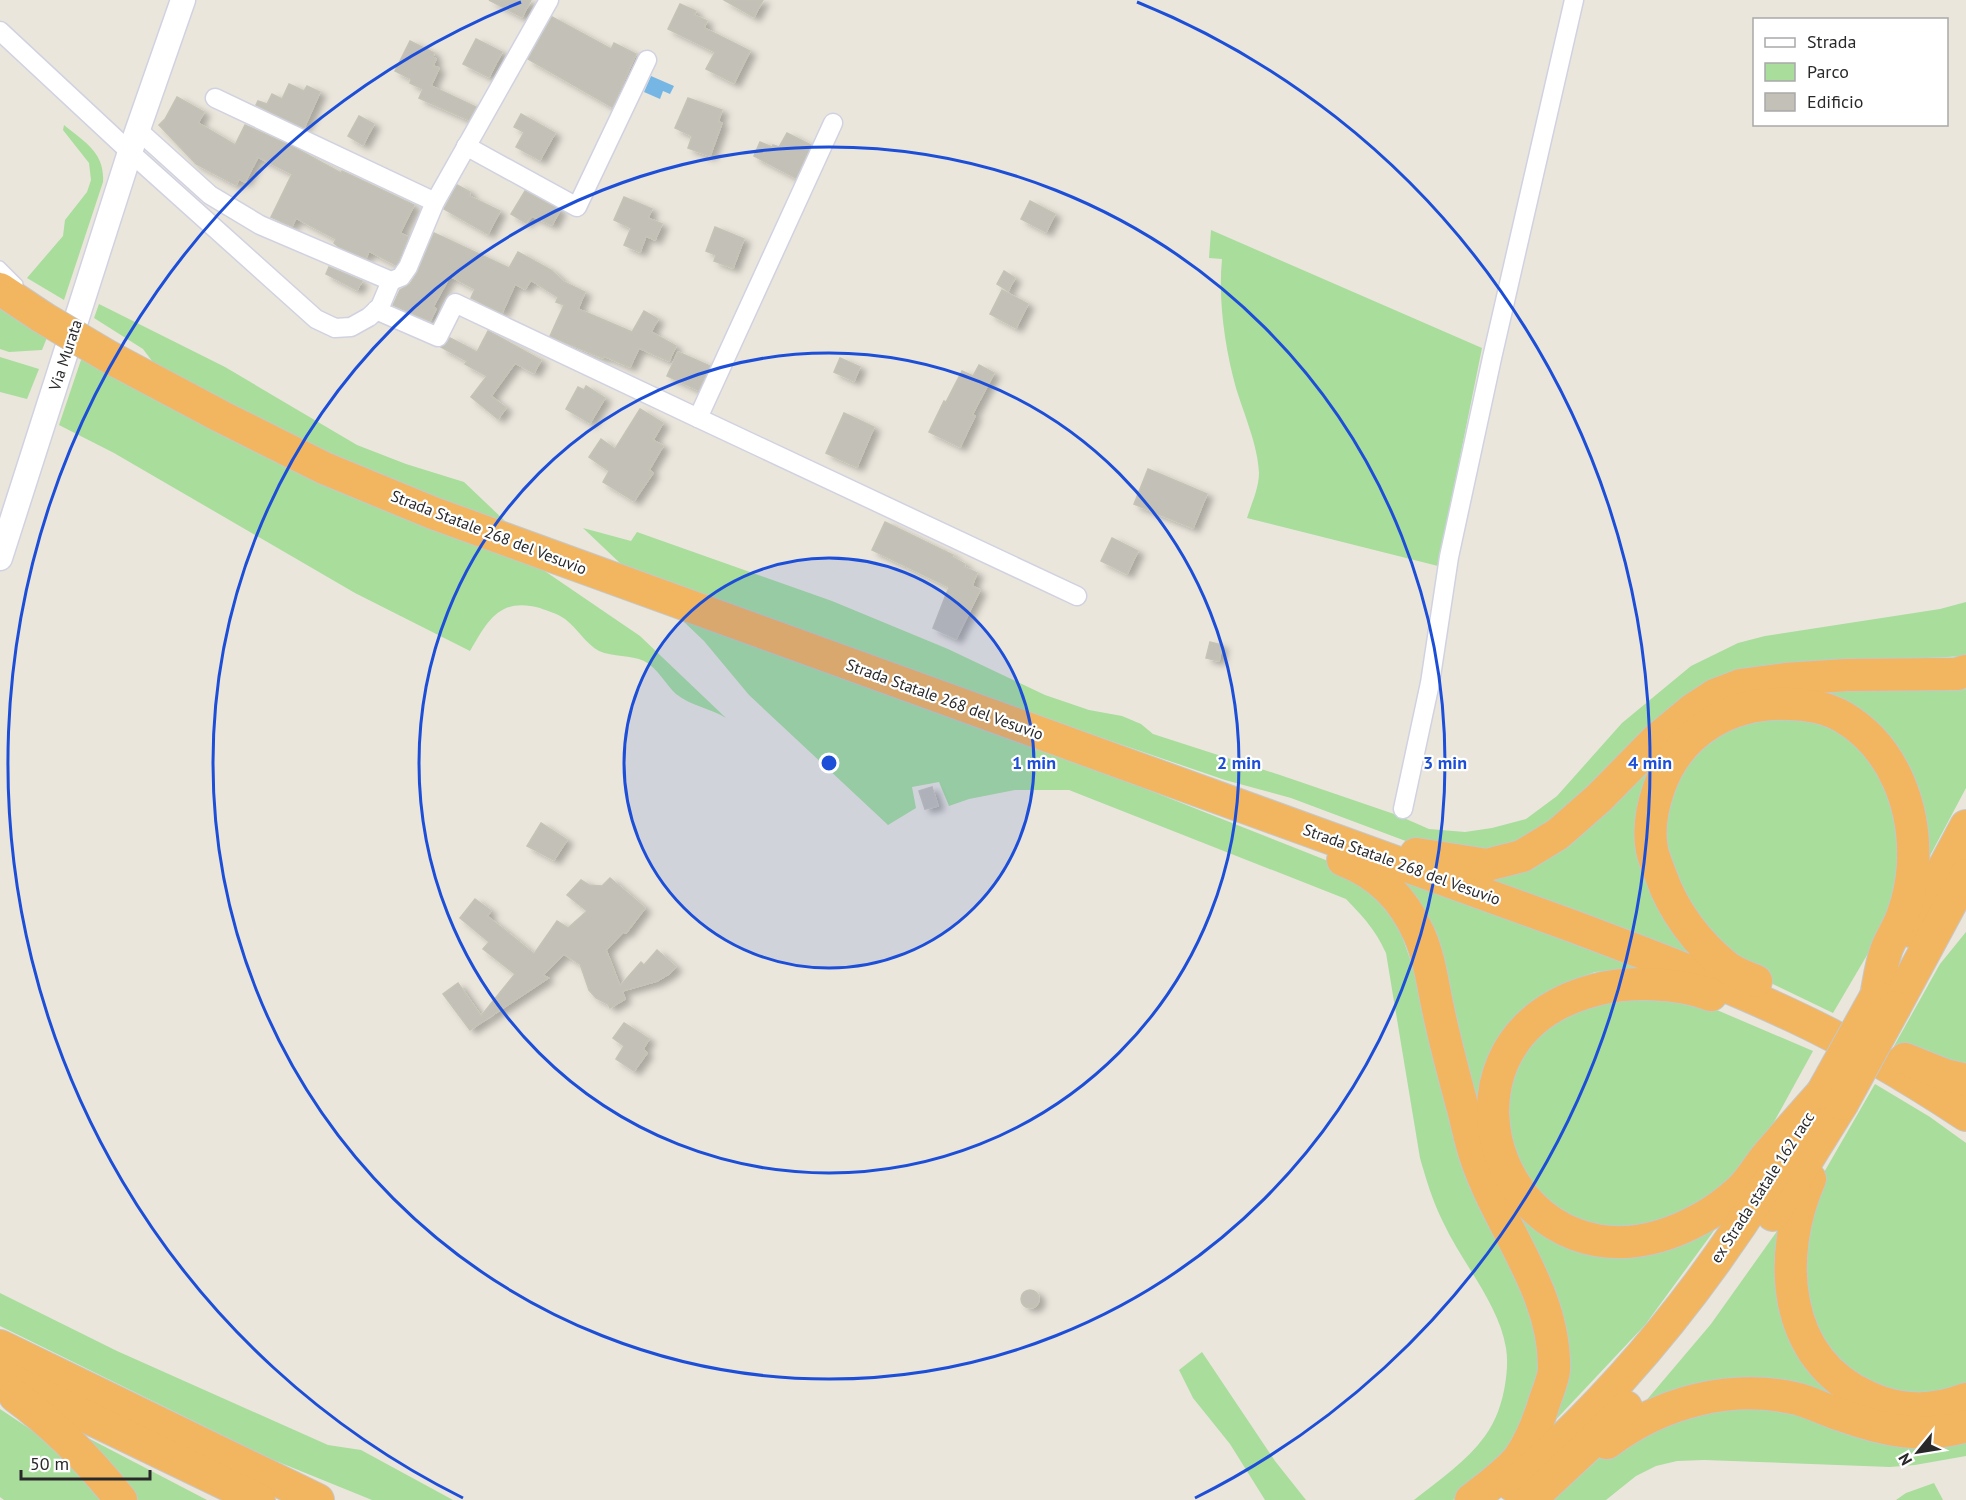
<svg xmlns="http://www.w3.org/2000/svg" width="1966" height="1500" viewBox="0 0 1966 1500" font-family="'PT Sans',sans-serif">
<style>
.green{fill:#a8dd9c}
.water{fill:#76b6e5}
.building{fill:#c3c0b7;stroke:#c5c2b6;stroke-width:1.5;filter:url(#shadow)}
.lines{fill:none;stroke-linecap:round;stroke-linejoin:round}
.lane-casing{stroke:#d1d2e1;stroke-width:12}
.street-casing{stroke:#d1d2e1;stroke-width:21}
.secondary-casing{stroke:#d1d2e1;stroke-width:27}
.highway-casing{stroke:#c7c7c7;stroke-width:34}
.lane{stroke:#fff;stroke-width:9}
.street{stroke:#fff;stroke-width:18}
.secondary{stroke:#fff;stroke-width:24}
.highway{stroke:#f2b560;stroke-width:32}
.highway-bridge-casing{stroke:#c7c7c7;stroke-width:34;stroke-linecap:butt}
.highway-bridge{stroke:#f2b560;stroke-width:32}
.ring{fill:none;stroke:#1d4ed8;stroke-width:3}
.labels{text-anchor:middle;stroke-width:4.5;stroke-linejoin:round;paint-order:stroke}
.street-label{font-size:16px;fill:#292929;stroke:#fff}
.centre{fill:#1d4ed8;stroke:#fff;stroke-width:3}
.ring-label{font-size:18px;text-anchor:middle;font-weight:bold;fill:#1d4ed8;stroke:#fff;stroke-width:4.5;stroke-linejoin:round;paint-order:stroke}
</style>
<defs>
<filter id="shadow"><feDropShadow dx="6" dy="4" stdDeviation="3" flood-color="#0004"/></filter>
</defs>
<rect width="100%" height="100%" fill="#eae6dc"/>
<!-- green -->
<g class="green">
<path d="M 64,125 C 84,142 105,152 103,182 L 64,300 L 27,278 L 63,236 L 65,220 L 87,192 L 91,180 L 89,163 L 63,130 Z"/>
<path d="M 1211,230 L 1482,348 L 1438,566 L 1247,518 C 1251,505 1259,488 1259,473 C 1258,446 1244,414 1236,388 C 1225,348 1218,301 1222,259 L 1209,258 Z"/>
<polygon points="0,303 48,335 42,350 9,352 0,349"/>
<polygon points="99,304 225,367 357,445 406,464 464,482 505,521 433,498 324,452 155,365 143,349 94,318"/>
<polygon points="0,357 39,369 27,399 0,392"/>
<path d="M 82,357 L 530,561 L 640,636 L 726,718 C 710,708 691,706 676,694 C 665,684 658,668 644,661 C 631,655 613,657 599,651 C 586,644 577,628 565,619 C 558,614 548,611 540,608 C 500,597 488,620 470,651 L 355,593 L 114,453 L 59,425 Z"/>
<polygon points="583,528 631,541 637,532 832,601 948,649 1045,695 1089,710 1122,716 1141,724 1153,734 1280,775 1397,815 1429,829 1465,832 1492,828 1526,819 1557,796 1622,723 1691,666 1738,643 1765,636 1940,609 1966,602 1966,656 1754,667 1732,672 1706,683 1688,694 1670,707 1564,813 1517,843 1490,850 1427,849 1291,798 1225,780 1108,740 732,607 622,565"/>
<path d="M 682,620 L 1098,770 L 1356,872 L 1397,922 L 1534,1310 L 1540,1378 L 1507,1454 L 1473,1486 L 1453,1500 L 1414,1500 C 1438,1481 1467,1461 1485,1436 C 1496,1421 1502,1403 1505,1385 C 1507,1373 1508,1360 1506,1348 C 1499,1304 1462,1263 1443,1222 C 1433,1202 1426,1179 1420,1158 L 1386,953 C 1375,929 1364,918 1346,899 L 1069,790 L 1015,790 L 969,799 L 949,806 L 939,782 L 912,787 L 916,808 L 888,825 L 749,695 L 704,641 Z"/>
<path d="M 1966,676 L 1966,788 L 1916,882 C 1927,835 1922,789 1891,749 C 1872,723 1844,705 1813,697 C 1779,687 1744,691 1712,707 C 1665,731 1634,799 1640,850 C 1645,889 1667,925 1695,952 L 1694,955 L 1470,874 C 1508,868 1545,856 1575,832 C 1592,818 1605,802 1619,786 C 1646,757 1679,720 1714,701 C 1729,694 1746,690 1762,686 L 1952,679 Z"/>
<polygon points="1797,714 1845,732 1890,784 1901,852 1892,898 1883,928 1833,1013 1750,973 1697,926 1661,840 1676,767 1728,723"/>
<polygon points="1402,880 1651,972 1614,970 1595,972 1560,985 1544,995 1529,1007 1485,1089 1560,1242 1599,1253 1639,1253 1724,1217 1645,1325 1548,1428 1555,1410 1508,1210"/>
<polygon points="1966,932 1966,1070 1939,1064 1894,1046 1940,964"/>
<polygon points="1684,996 1813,1051 1752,1162 1728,1187 1649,1232 1565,1219 1517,1169 1504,1101 1530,1038 1587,1000"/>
<polygon points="1875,1084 1930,1117 1966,1143 1966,1387 1948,1393 1896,1395 1835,1362 1800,1302 1815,1188"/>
<polygon points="1780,1227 1775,1263 1776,1282 1871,1409 1822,1396 1639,1409 1711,1324"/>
<polygon points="0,1293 117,1351 328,1445 361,1450 453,1500 372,1500 271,1459 0,1326"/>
<polygon points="1202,1352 1275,1461 1306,1500 1265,1500 1230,1444 1193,1398 1179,1370"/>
<polygon points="1715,1407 1771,1407 1966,1436 1966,1456 1915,1465 1890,1467 1704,1460 1677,1461 1656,1466 1636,1476 1606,1500 1553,1500 1603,1455 1624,1441"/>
<polygon points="0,1409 57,1447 100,1500 4,1500 0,1497"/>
<polygon points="67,1427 207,1500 124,1500"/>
<polygon points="1934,1483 1943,1500 1896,1500 1906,1493"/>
</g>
<!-- water -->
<polygon class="water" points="651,76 674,86 670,94 663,91 660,99 644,92"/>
<!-- building -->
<g class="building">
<polygon points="489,0 531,0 522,17"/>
<polygon points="724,0 763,0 754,17"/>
<polygon points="680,4 696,11 694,15 707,21 704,28 750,51 734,83 706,69 715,52 668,29"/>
<polygon points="552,17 611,49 614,43 636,54 612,107 528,59"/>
<polygon points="476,39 502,52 489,77 463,64"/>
<polygon points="410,41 434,53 433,57 436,59 433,66 439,68 431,86 476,107 469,120 419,98 423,89 410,83 411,79 395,71"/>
<polygon points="289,84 304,91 307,86 320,92 304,128 256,105 258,101 267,104 272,94 282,99"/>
<polygon points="177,97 204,112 198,123 235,145 245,125 295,148 341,173 342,171 414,205 400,233 408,237 396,265 369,251 366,258 339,247 334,243 336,239 296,218 292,226 271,217 292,174 258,157 245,182 239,179 236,185 196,164 159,125 165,119"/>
<polygon points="688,98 722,110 718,122 722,123 710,156 688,148 692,136 675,128"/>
<polygon points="521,114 555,133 540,160 516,147 524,132 514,127"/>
<polygon points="359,116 374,124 363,145 348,136"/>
<polygon points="787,133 811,145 796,178 754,156 760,142 772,147 773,145 779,147"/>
<polygon points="457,185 470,192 469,196 500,211 488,234 444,209"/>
<polygon points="525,191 560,210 552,225 532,216 526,223 511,214"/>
<polygon points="624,197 652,209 648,218 662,224 655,240 646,236 640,252 624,245 631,228 614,220"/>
<polygon points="1030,201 1055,214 1046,232 1021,219"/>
<polygon points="715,227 744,239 733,268 714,261 716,255 706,251"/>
<polygon points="434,233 509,268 518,252 551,270 564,282 585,292 578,309 632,332 644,311 658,319 651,332 676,346 669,361 639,348 630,367 604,356 603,358 550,336 564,305 556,302 558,297 531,280 525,289 515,284 502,313 471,298 475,289 450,276 433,307 436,309 430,321 393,305 400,290 410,284 417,273"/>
<polygon points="329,267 362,281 357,290 326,274"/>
<polygon points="1004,271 1015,278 1008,291 997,284"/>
<polygon points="1002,290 1028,304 1016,328 990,314"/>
<polygon points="488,331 541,360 534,373 515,363 491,396 506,408 498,419 471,397 487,376 465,364 467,361 441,347 450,338 477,352"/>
<polygon points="678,352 710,366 698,390 667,376"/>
<polygon points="840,358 860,367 854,381 834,372"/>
<polygon points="979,365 994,373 972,415 975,416 960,447 929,432 944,401 946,402 962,371 973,376"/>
<polygon points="586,386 605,398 590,423 566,409 578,387 584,390"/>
<polygon points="640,409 663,423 653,440 663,446 649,470 653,473 634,501 603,482 609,471 589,457 601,439 615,449"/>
<polygon points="844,413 874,427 857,467 826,453"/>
<polygon points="1148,469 1207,494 1193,528 1134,504"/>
<polygon points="885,522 953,555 952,557 965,564 964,567 977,573 972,586 980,590 956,639 933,628 949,587 872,550"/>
<polygon points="1112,538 1138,551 1127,574 1101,561"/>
<polygon points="1210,642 1222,645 1219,661 1206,658"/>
<polygon points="932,787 938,806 925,809 919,791"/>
<polygon points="541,823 567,840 554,860 527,846"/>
<polygon points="610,878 645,908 626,933 623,932 606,950 620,986 641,962 644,965 657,950 676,967 669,974 657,981 622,991 625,999 610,1008 608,1004 596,998 589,990 580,964 564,954 543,975 548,978 470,1030 443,994 458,983 481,1016 515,974 483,949 489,942 460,918 475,899 491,911 487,916 534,954 557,921 568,928 587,911 567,895 581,880 589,885 602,886"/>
<polygon points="624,1023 649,1039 643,1049 647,1053 634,1071 616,1059 624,1046 613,1038"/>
<circle cx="1030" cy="1299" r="9"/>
</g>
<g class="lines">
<!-- lane casing -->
<g class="lane-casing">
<polyline id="lane" points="0,266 18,284"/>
</g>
<!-- street casing -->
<g class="street-casing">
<g id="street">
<polyline points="0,31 130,152 316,319 335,328 351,327 369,317 380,307 391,281"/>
<polyline points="215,98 435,202"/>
<polyline points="138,130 210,195 260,225 391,281 401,277 408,267 435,202 549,0"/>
<polyline points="466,146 577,207 647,60"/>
<polyline points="376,310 438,337 455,303 698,418 833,123"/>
<polyline points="698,418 1077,596"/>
<polyline points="1403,809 1430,683 1449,557 1492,358 1574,0"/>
</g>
</g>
<!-- secondary casing -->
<g class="secondary-casing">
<polyline id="secondary" points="0,558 130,152 183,0"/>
</g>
<!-- highway casing -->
<g class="highway-casing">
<g id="highway">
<polyline points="0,289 42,317"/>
<path d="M 111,358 L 222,417 L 324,468 L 433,513 L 1575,927 C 1649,955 1723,983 1795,1017 C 1855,1045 1911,1079 1966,1115"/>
<polyline points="1416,854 1487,865 1522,856 1558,834 1599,798 1657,739 1692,710 1715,695 1741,685 1786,679 1847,675 1957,674 1966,671"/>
<path d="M 1343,860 C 1379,874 1403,898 1419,934 C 1429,956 1432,980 1437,1004 C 1444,1038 1453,1072 1462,1105 C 1467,1123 1470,1141 1476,1158 C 1500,1229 1556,1292 1554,1370 C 1553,1380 1548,1391 1545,1400 C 1539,1420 1531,1441 1519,1458 C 1506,1474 1487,1487 1471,1500"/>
<polyline points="1910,931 1966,826"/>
<path d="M 1756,981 C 1746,977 1735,973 1727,967 C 1698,944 1673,911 1661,876 C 1658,868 1654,859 1652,850 C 1648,829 1652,808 1659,788 C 1679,731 1731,701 1790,704 C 1807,704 1828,708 1843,717 C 1894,747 1916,808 1913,865 C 1912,880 1908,900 1903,914 C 1899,927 1890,939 1886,951 C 1881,965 1879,981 1876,996"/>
<path d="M 1711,995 C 1678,982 1629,981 1595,990 C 1402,1040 1509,1324 1700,1219 C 1713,1212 1729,1200 1740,1190 C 1750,1181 1757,1168 1765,1158 C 1784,1136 1803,1114 1822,1093"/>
<polyline points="1895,1007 1966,875"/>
<polyline points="1905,1059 1945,1075 1966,1080"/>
<path d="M 1810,1179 C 1776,1256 1782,1359 1868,1397 C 1900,1412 1933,1412 1966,1399"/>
<polyline points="1773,1215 1842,1104"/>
<polyline points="0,1346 318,1500"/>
<polyline points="0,1375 259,1500"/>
<path d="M 15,1396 C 56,1426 89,1460 121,1500"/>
<path d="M 1607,1443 C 1661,1402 1731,1383 1798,1399 C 1812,1403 1826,1410 1841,1415 C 1882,1430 1923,1439 1966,1426"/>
<path d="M 1512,1485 C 1616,1396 1702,1290 1774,1173"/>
<polyline points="1530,1500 1591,1443 1626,1407"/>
</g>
</g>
<!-- lane -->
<use href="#lane" class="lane"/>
<!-- street -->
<use href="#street" class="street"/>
<!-- secondary -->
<use href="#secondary" class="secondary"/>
<!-- highway -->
<use href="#highway" class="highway"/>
<!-- highway-bridge casing -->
<g class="highway-bridge-casing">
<g id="highway-bridge">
<polyline points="42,317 111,358"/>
<polyline points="1822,1093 1876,996"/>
<polyline points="1842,1104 1895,1007"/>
</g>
</g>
<!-- highway-bridge -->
<use href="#highway-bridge" class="highway-bridge"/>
</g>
<!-- distance rings -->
<circle cx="829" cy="763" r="205" fill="#1d4ed8" fill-opacity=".12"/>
<g class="ring">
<circle cx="829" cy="763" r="205"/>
<circle cx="829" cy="763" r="410"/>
<circle cx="829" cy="763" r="616"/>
<path d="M463 1498A821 821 0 0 1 521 2M1137 2A821 821 0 0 1 1195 1498"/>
</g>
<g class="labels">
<!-- street labels -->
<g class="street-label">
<text transform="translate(65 355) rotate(-72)" y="6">Via Murata</text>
<text transform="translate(489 532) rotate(21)" y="6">Strada Statale 268 del Vesuvio</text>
<text transform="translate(945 699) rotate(20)" y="6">Strada Statale 268 del Vesuvio</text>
<text transform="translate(1402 864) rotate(20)" y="6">Strada Statale 268 del Vesuvio</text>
<text transform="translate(1762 1187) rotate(-57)" y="6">ex Strada statale 162 racc</text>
</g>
</g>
<circle cx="829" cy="763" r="9" class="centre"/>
<g class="ring-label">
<text x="1034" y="769">1 min</text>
<text x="1239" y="769">2 min</text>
<text x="1445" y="769">3 min</text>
<text x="1650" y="769">4 min</text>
</g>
<!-- legend -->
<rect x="1753" y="18" width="195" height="108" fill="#ffffff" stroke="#a9a9a9" stroke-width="1.5"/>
<rect x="1765" y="38" width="30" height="9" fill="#ffffff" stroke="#a9a9a9" stroke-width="1.5"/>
<text x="1807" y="48" font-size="18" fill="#292929">Strada</text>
<rect x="1765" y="63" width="30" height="18" fill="#a8dd9c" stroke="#a9a9a9" stroke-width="1.5"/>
<text x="1807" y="78" font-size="18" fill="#292929">Parco</text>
<rect x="1765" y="93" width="30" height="18" fill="#c3c0b7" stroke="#a9a9a9" stroke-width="1.5"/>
<text x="1807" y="108" font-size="18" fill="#292929">Edificio</text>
<!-- north arrow -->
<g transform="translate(1918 1452) rotate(240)" stroke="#ffffff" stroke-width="4.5" paint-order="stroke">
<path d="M0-4.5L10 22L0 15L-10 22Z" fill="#292929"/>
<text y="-9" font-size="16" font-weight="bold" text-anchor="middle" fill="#292929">N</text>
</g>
<!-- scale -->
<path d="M21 1470v9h129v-9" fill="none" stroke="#292929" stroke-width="3"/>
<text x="30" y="1470" font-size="18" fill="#292929" stroke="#ffffff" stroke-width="4.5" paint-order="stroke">50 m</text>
</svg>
